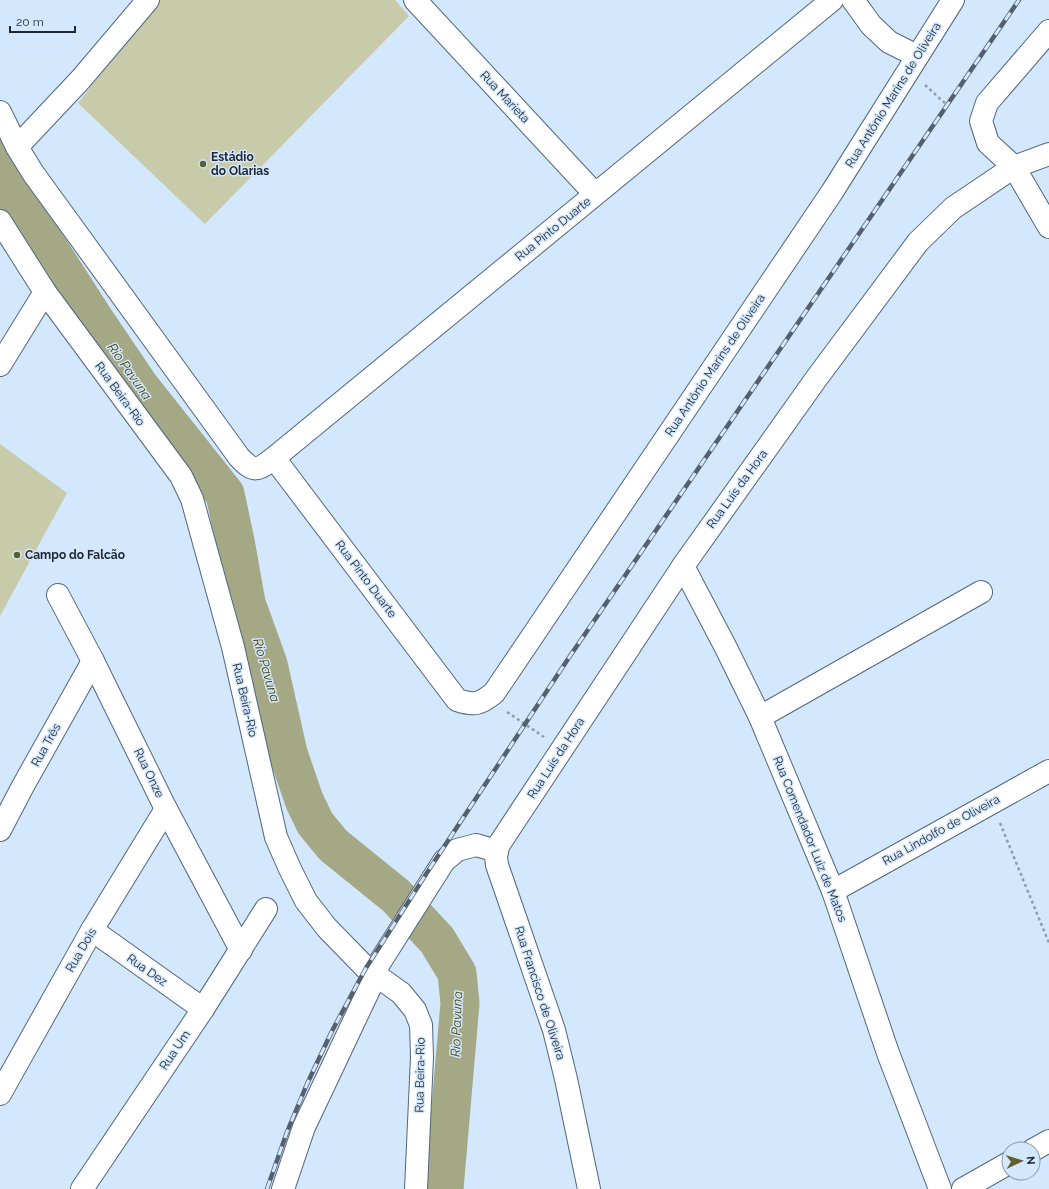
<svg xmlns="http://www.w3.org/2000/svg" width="1049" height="1189" viewBox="0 0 1049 1189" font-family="Raleway,sans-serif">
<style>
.green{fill:#c7cba9}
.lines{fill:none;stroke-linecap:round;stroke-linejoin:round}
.river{stroke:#a4a885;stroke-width:39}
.minor-casing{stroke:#50667e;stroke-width:24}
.path{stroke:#8e9eaf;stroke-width:2.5;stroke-dasharray:3 3;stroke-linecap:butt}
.minor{stroke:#fff;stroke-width:22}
.rail-casing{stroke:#54606e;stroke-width:4.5}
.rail{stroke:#d3e7fd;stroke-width:3;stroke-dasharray:9;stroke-linecap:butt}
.poi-dot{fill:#5e612f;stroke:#d3e7fd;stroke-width:1.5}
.labels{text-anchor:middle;stroke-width:3;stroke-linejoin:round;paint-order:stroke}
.street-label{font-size:12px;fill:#202933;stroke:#d3e7fd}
.poi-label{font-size:12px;font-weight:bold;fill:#202933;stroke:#d3e7fd;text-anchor:start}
.water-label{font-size:13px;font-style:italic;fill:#424407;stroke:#d3e7fd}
</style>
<rect width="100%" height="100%" fill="#d3e7fd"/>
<!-- green -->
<g class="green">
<polygon points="159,0 395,0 409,16 205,224 78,103"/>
<polygon points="0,444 67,493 0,616"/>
</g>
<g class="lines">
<!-- river -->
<polyline class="river" points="0,159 8,185 96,322 140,387 225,494 235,541 246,603 268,664 288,753 304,800 315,823 333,845 396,896 437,940 457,973 460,1003 444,1189"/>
<!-- minor casing -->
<g class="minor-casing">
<g id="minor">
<polyline points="415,0 595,194"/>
<polyline points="853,0 871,25 889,42 917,56"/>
<polyline points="1049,31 987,103 981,121 988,143 1014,167 1049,227"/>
<path d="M 0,112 L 17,147 L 33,173 L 239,457 C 254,473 257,471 274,458 L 832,0"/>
<polyline points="17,147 81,79 148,0"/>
<polyline points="0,221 45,292 181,476 192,499 233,647 276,837 290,869 306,901 327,928 366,968 401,993 415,1010 421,1025 422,1057 416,1189"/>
<polyline points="0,365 45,292"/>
<path d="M 274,458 L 457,700 C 475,706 480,704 494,693 L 832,192 L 953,0"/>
<polyline points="683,566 725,646 760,717 833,891 888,1053 940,1189"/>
<polyline points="58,595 93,661 166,809 241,950"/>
<polyline points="760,717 981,592"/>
<polyline points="0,830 23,786 93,661"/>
<polyline points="833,891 1049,771"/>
<polyline points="92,930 203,1009"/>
<polyline points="373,973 444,861 457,850 476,845 497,851"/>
<polyline points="0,1094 92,930 166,809"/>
<polyline points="1033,1150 1049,1141"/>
<polyline points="82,1189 203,1009 266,909"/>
<polyline points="283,1189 304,1127 356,1017 376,975"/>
<polyline points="589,1189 566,1079 554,1030 497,865 496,857 498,846 683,566 816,379 918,242 953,208 1014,167 1049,154"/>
<polyline points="963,1189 1009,1163"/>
</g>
</g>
<!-- path -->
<g class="path">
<polyline points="925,85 947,105"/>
<polyline points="507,712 544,737"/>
<polyline points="1000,823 1049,943"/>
</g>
<!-- minor -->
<use href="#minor" class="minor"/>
<!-- rail casing -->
<g class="rail-casing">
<polyline id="rail" points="267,1189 287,1132 307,1084 332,1031 366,968 430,868 570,656 1019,0"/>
</g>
<!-- rail -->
<use href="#rail" class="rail"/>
</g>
<!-- markers -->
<g class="poi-dot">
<circle cx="203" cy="164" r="4"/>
<circle cx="17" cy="555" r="4"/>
</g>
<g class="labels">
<!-- street labels -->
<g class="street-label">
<text transform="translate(893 95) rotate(-58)" y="4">Rua Antônio Marins de Oliveira</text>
<text transform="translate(505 97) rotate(47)" y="4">Rua Marieta</text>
<text transform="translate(553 229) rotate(-39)" y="4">Rua Pinto Duarte</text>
<text transform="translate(715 365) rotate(-56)" y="4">Rua Antônio Marins de Oliveira</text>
<text transform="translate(120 394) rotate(54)" y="4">Rua Beira-Rio</text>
<text transform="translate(737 489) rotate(-54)" y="4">Rua Luís da Hora</text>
<text transform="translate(366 579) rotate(53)" y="4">Rua Pinto Duarte</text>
<text transform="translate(245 700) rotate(77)" y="4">Rua Beira-Rio</text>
<text transform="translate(46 745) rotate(-61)" y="4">Rua Três</text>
<text transform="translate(556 758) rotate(-57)" y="4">Rua Luís da Hora</text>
<text transform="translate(149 773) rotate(64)" y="4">Rua Onze</text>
<text transform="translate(941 830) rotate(-29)" y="4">Rua Lindolfo de Oliveira</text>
<text transform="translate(810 839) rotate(68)" y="4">Rua Comendador Luiz de Matos</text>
<text transform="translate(81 950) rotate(-60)" y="4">Rua Dois</text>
<text transform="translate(147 970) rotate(35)" y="4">Rua Dez</text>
<text transform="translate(540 993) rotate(72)" y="4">Rua Francisco de Oliveira</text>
<text transform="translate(175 1050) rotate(-56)" y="4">Rua Um</text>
<text transform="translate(420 1075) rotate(-89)" y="4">Rua Beira-Rio</text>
</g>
<!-- poi labels -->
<g class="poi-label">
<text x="211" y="161">Estádio<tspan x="211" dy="14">do Olarias</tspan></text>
<text x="25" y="559">Campo do Falcão</text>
</g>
<!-- water labels -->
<g class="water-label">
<text transform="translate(130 371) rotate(55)" y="5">Rio Pavuna</text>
<text transform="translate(267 670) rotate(74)" y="5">Rio Pavuna</text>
<text transform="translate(456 1024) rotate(-88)" y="5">Rio Pavuna</text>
</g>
</g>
<!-- north arrow -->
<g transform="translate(1021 1161) rotate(86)"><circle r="19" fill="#d3e7fd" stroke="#8b9bac"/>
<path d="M0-3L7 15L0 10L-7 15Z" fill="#5e612f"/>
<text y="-6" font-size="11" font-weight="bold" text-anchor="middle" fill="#202933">N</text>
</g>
<!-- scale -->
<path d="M10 26v6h65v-6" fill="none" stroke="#202933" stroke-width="2"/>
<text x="16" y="26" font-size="12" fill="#202933" stroke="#d3e7fd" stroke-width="3" paint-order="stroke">20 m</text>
</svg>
